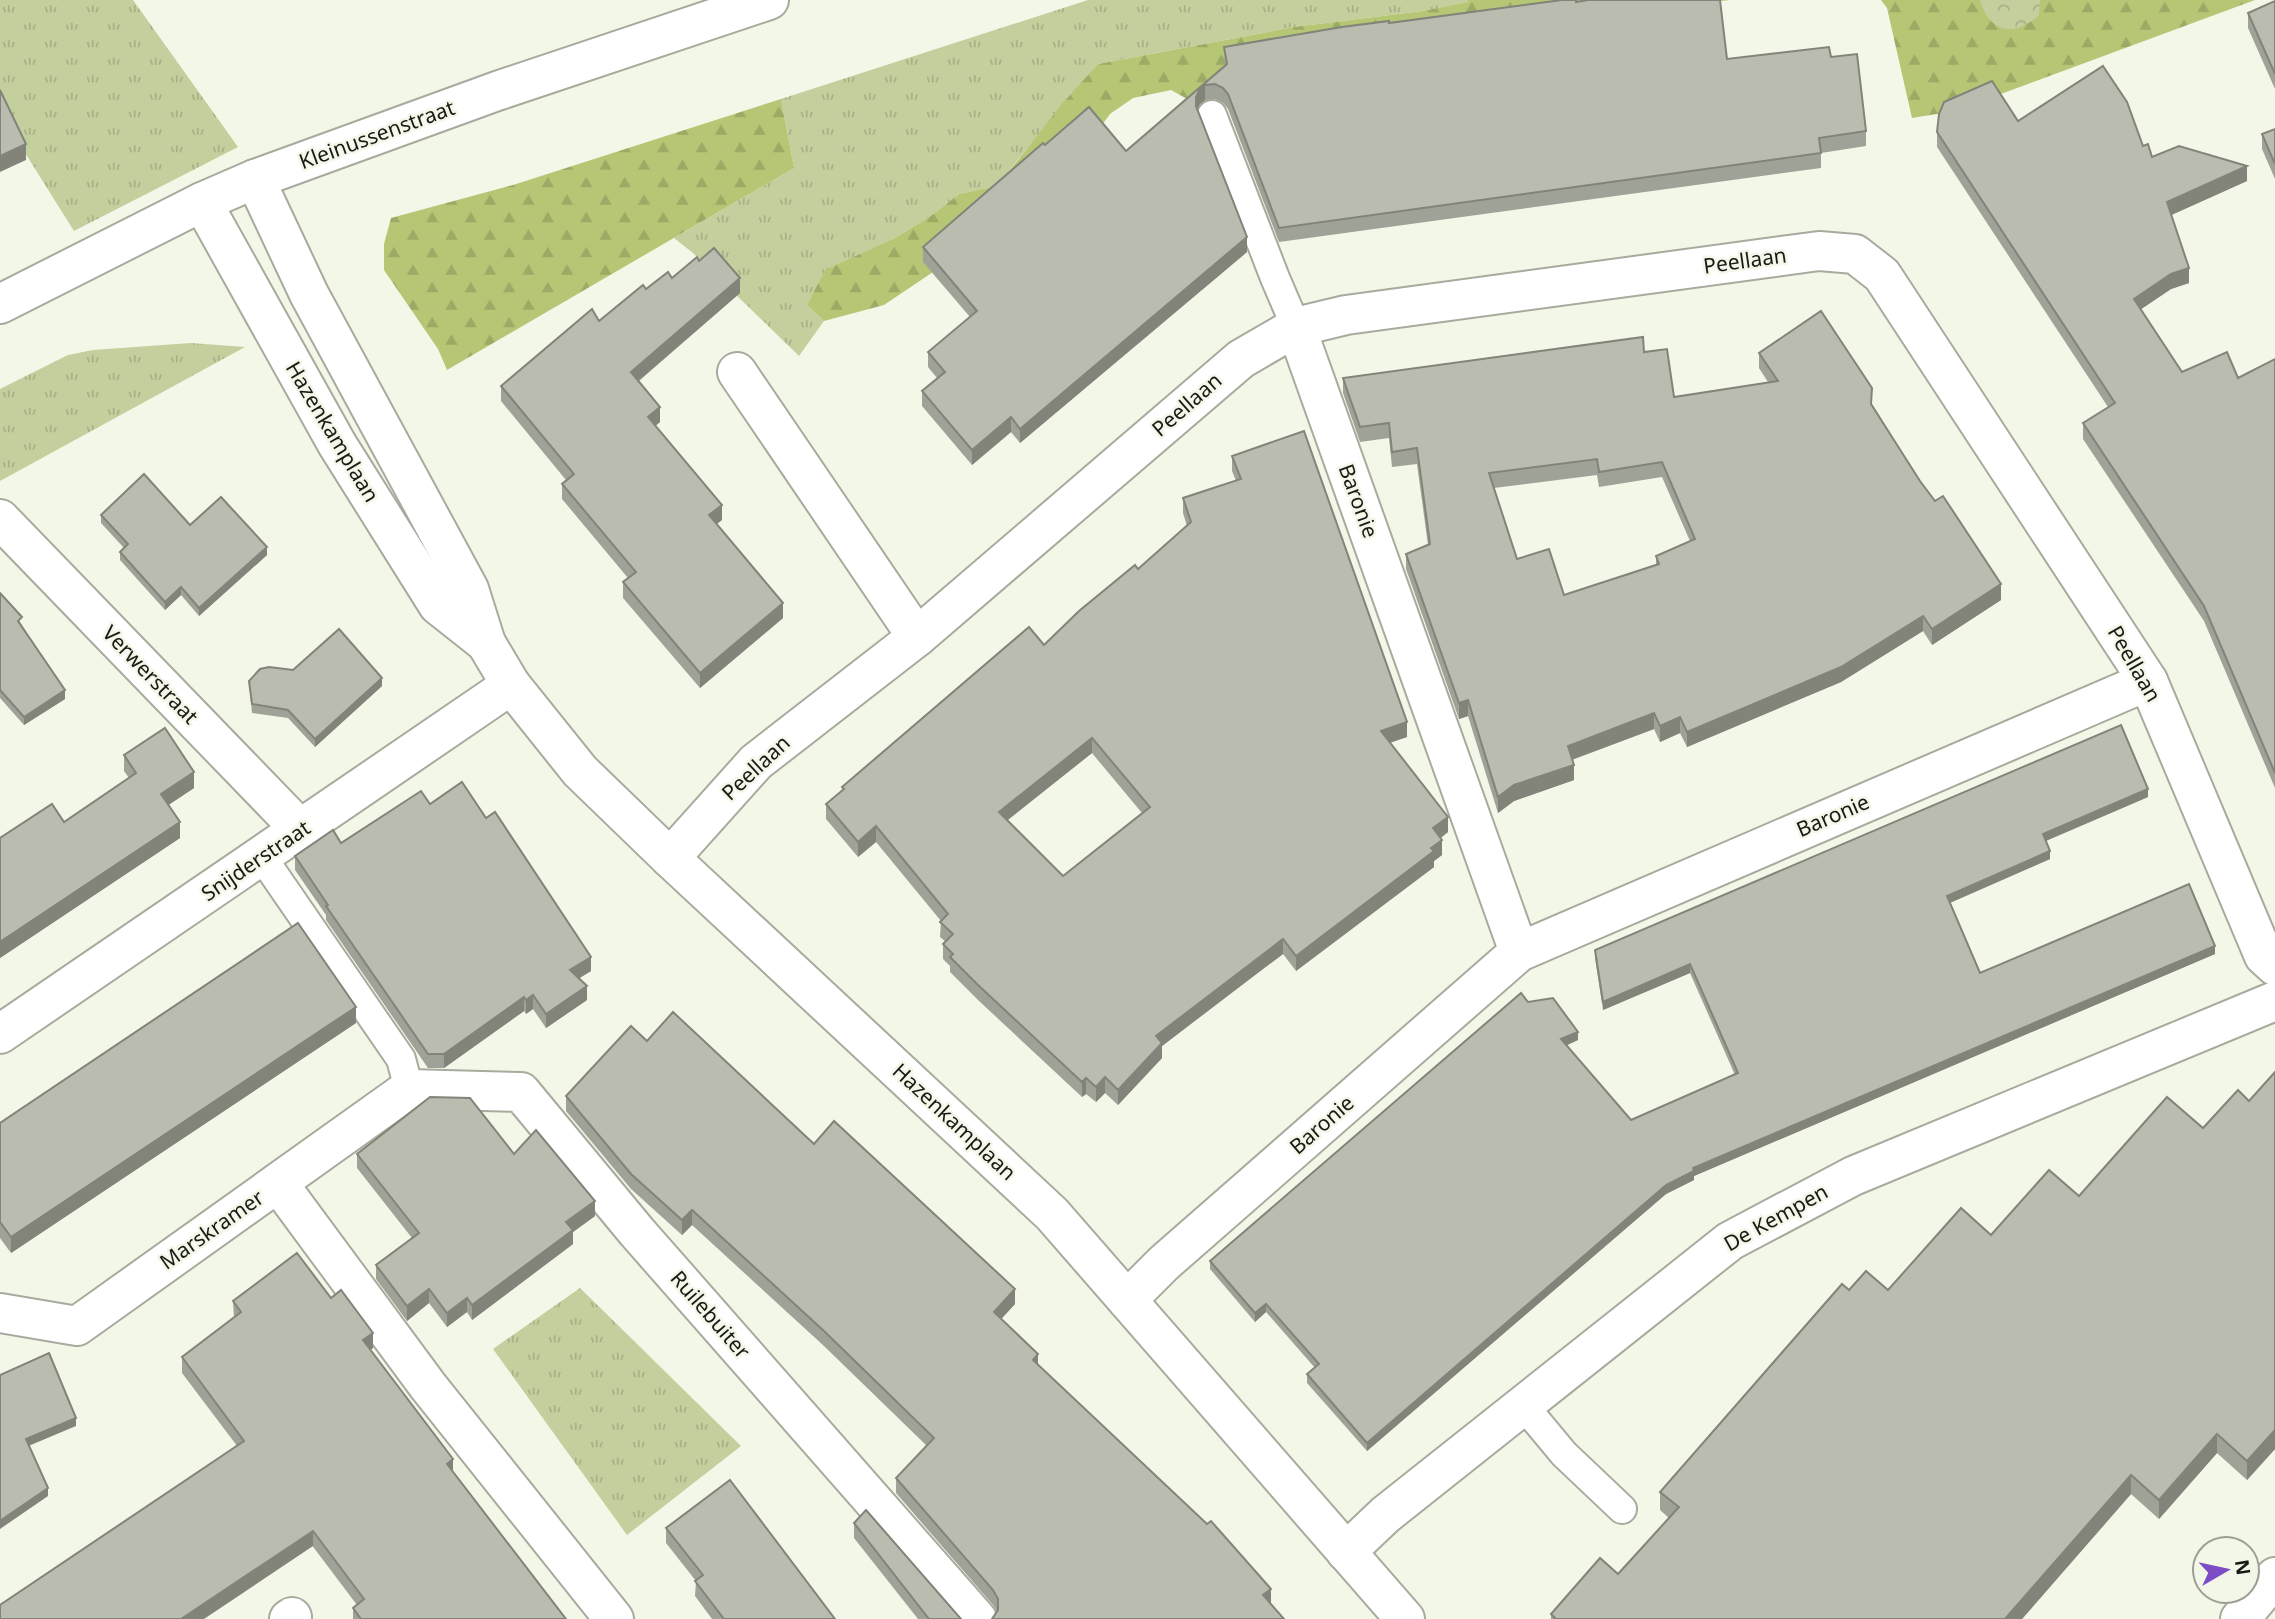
<svg xmlns="http://www.w3.org/2000/svg" width="2275" height="1619" viewBox="0 0 2275 1619" font-family="'Noto Sans',sans-serif">
<style>
.grass{fill:url(#grass-tufts)}
.forest{fill:url(#forest-firs)}
.park{fill:url(#park-crowns)}
.lines{fill:none;stroke-linecap:round;stroke-linejoin:round}
.lane-casing{stroke:#a7ab9d;stroke-width:32}
.street-casing{stroke:#a7ab9d;stroke-width:42}
.secondary-casing{stroke:#a7ab9d;stroke-width:42}
.lane{stroke:#fff;stroke-width:28}
.street{stroke:#fff;stroke-width:38}
.secondary{stroke:#fff;stroke-width:38}
.wall{fill:#9fa296;fill-rule:evenodd}
.shaded-wall{fill:#82847a}
.building{fill:#b9bcae;stroke:#82847a;stroke-width:2;fill-rule:evenodd}
.labels{text-anchor:middle;stroke-width:5;stroke-linejoin:round;paint-order:stroke}
.street-label{font-size:21px;fill:#191a15;stroke:#f3f7e8}
</style>
<defs>
<pattern id="grass-tufts" width="24" height="20" patternUnits="userSpaceOnUse" patternTransform="scale(1.75)"><rect width="24" height="20" fill="#c3cf9d"/><path d="M3 7l-1-3M5 7V3M7 7l1-3M15 17l-1-3M17 17v-4M19 17l1-3" fill="none" stroke="#a7b186"/></pattern>
<pattern id="forest-firs" width="22" height="20" patternUnits="userSpaceOnUse" patternTransform="scale(1.75)"><rect width="22" height="20" fill="#b5c675"/><path d="M5 1l3.5 6h-7zM16 11l3.5 6h-7z" fill="#9baa64"/></pattern>
<pattern id="park-crowns" width="20" height="18" patternUnits="userSpaceOnUse" patternTransform="scale(1.75)"><rect width="20" height="18" fill="#c3cf9d"/><path d="M2 6a3 3 0 1 1 6 0M12 15a3 3 0 1 1 6 0" fill="none" stroke="#a7b186"/></pattern>
</defs>
<rect width="100%" height="100%" fill="#f3f7e8"/>
<!-- grass -->
<g class="grass">
<polygon points="0,0 133,0 238,147 74,231 0,113"/>
<polygon points="1088,0 1467,0 1469,2 1422,11 1294,27 1098,64 996,186 959,194 932,215 895,238 825,271 807,305 824,321 799,356 693,253 674,238 794,168 781,99"/>
<polygon points="191,343 245,347 0,481 0,389 68,355 93,350"/>
<polygon points="580,1288 741,1446 627,1535 493,1349"/>
</g>
<!-- forest -->
<g class="forest">
<polygon points="1467,0 1730,0 1231,56 1215,79 1203,120 1189,100 1171,90 1133,98 1110,114 1055,190 884,305 824,321 807,305 825,270 895,238 932,215 959,194 996,186 1019,159 1061,105 1098,64 1294,27 1422,11 1468,2"/>
<polygon points="1881,0 2255,0 1955,111 1912,118 1887,8"/>
<polygon points="781,99 794,168 447,370 438,349 384,270 384,244 391,218 513,185"/>
</g>
<!-- park -->
<path class="park" d="M 1980,0 L 2040,0 L 2039,15 C 2015,38 1989,33 1980,0 Z"/>
<g class="lines">
<!-- lane casing -->
<g class="lane-casing">
<g id="lane">
<polyline points="1212,115 1275,278 1296,327"/>
<polyline points="262,857 401,1059 409,1089"/>
<polyline points="1524,1406 1564,1454 1622,1509"/>
</g>
</g>
<!-- street casing -->
<g class="street-casing">
<g id="street">
<polyline points="1296,327 1519,952"/>
<polyline points="737,372 917,637"/>
<polyline points="0,519 301,830"/>
<polyline points="670,858 756,762 917,637 1241,359 1296,327 1346,315 1819,251 1855,254 1882,275 2148,681 2264,956 2275,966"/>
<polyline points="0,1034 511,685"/>
<polyline points="278,1183 428,1386 614,1619"/>
<polyline points="1127,1300 1164,1263 1519,952 2148,681"/>
<polyline points="0,1313 77,1326 409,1089 521,1092 637,1232 977,1619"/>
<polyline points="1346,1552 1385,1515 1730,1241 1853,1176 2275,1001"/>
<polyline points="289,1619 292,1617"/>
<polyline points="2240,1619 2275,1577"/>
</g>
</g>
<!-- secondary casing -->
<g class="secondary-casing">
<g id="secondary">
<polyline points="255,179 309,294 469,589 486,643 511,685 580,771 670,858 1052,1214 1405,1619"/>
<polyline points="202,202 337,444 438,605 486,643"/>
<polyline points="0,304 202,202 255,179 497,91 769,0"/>
</g>
</g>
<!-- lane -->
<use href="#lane" class="lane"/>
<!-- street -->
<use href="#street" class="street"/>
<!-- secondary -->
<use href="#secondary" class="secondary"/>
</g>
<!-- wall -->
<g class="wall">
<polygon points="2275,1 2275,89 2248,28 2248,13"/>
<polygon points="1576,2 1727,59 1831,57 1866,131 1866,146 1821,153 1821,168 1279,242 1228,109 1223,103 1215,99 1205,100 1200,104 1197,108 1247,252 1020,443 1011,432 972,465 922,406 922,391 937,378 928,367 928,352 970,317 923,262 923,247 1045,145 1126,151 1225,65 1224,47 1389,23"/>
<polygon points="2018,121 2143,146 2152,157 2247,181 2171,215 2189,283 2171,289 2141,309 2182,372 2238,378 2275,359 2275,788 2204,621 2083,439 2083,423 2108,407 1937,147 1937,132"/>
<polygon points="2275,129 2275,179 2262,149 2262,134"/>
<polygon points="699,261 740,293 639,381 660,422 655,426 722,520 716,524 783,618 700,688 623,598 623,582 628,578 562,499 562,484 566,480 501,401 501,386 646,289 672,278"/>
<path d="M 1644,352 L 1674,397 L 1768,382 L 1759,368 L 1759,353 L 1872,404 L 1920,481 L 2001,600 L 1932,645 L 1923,631 L 1841,682 L 1687,747 L 1680,733 L 1660,742 L 1654,729 L 1572,760 L 1574,780 L 1514,801 L 1498,813 L 1468,716 L 1459,719 L 1406,569 L 1406,554 L 1428,545 L 1417,464 L 1392,467 L 1389,438 L 1360,442 L 1343,393 L 1343,378 ZM 1597,475 L 1599,487 L 1662,477 L 1690,541 L 1656,556 L 1656,565 L 1564,595 L 1517,559 L 1494,488 Z"/>
<path d="M 1232,456 L 1407,737 L 1390,742 L 1448,832 L 1441,838 L 1442,855 L 1434,861 L 1434,867 L 1296,971 L 1283,954 L 1250,978 L 1162,1046 L 1162,1058 L 1118,1105 L 1105,1093 L 1096,1102 L 1086,1094 L 1082,1097 L 978,1000 L 950,972 L 950,966 L 943,959 L 943,944 L 946,942 L 940,937 L 941,921 L 876,842 L 858,857 L 826,819 L 826,804 L 842,791 L 842,787 L 1044,645 L 1138,569 L 1187,526 L 1183,513 L 1183,498 L 1236,481 L 1232,471 ZM 1092,753 L 1142,813 L 1063,876 L 1007,820 Z"/>
<polygon points="101,515 190,525 267,555 199,616 181,595 165,610 120,560 120,552 124,548 101,523"/>
<polygon points="0,593 22,625 65,699 24,725 0,698"/>
<polygon points="249,681 382,686 315,747 288,718 252,713"/>
<polygon points="124,755 194,788 168,805 180,838 0,958 0,838 64,822 129,778 124,771"/>
<polygon points="2148,797 2046,841 2050,859 1950,903 1980,973 2215,954 1694,1176 1694,1180 1666,1194 1367,1451 1307,1383 1307,1374 1315,1368 1266,1312 1255,1322 1210,1269 1210,1261 1528,1002 1578,1040 1566,1045 1631,1120 1735,1075 1690,973 1603,1010 1595,958 1595,950"/>
<polygon points="430,804 591,971 579,978 587,1000 546,1028 533,1009 526,1014 524,1011 444,1068 428,1068 326,920 326,915 295,870 295,856 341,843"/>
<polygon points="356,1023 11,1253 0,1238 0,1123"/>
<polygon points="647,1041 814,1144 1015,1304 1001,1319 1038,1366 1271,1589 997,1612 993,1605 896,1493 896,1478 927,1446 824,1346 692,1225 682,1235 631,1189 566,1111 566,1096"/>
<polygon points="2275,1072 2275,1449 2247,1480 2217,1453 2159,1519 2131,1494 2022,1619 1551,1619 1551,1614 1618,1574 1669,1518 1660,1510 1660,1492 1849,1290 1888,1290 1991,1235 2079,1196 2203,1128 2249,1101"/>
<polygon points="357,1154 514,1154 595,1216 573,1232 573,1244 472,1320 467,1312 447,1327 429,1303 407,1321 376,1279 376,1265 412,1238 357,1168"/>
<polygon points="331,1298 373,1348 370,1350 453,1471 566,1619 353,1619 353,1608 357,1605 182,1373 182,1357 234,1318 233,1301"/>
<polygon points="854,1523 961,1619 918,1619 854,1538"/>
<polygon points="666,1528 835,1619 712,1619 695,1596 696,1581 666,1543"/>
</g>
<!-- shaded-wall -->
<g class="shaded-wall">
<polygon points="1205,85 1205,100 1200,104 1196,112 1196,97 1200,89"/>
<polygon points="26,144 26,160 0,172 0,156"/>
<polygon points="2247,166 2247,181 2167,217 2167,202"/>
<polygon points="1247,237 1247,252 1020,443 1020,429"/>
<polygon points="2189,268 2189,283 2171,289 2134,314 2134,299 2171,274"/>
<polygon points="740,278 740,293 631,387 631,372"/>
<polygon points="660,407 660,422 648,432 648,417"/>
<polygon points="1011,417 1011,432 972,465 972,450"/>
<polygon points="722,505 722,520 709,530 709,515"/>
<polygon points="267,547 267,555 199,616 199,608"/>
<polygon points="2001,584 2001,600 1932,645 1932,629"/>
<polygon points="181,587 181,595 165,610 165,602"/>
<polygon points="783,603 783,618 700,688 700,673"/>
<polygon points="1923,616 1923,631 1841,682 1687,747 1687,732"/>
<polygon points="382,678 382,686 315,747 315,739"/>
<polygon points="65,690 65,699 24,725 24,717"/>
<polygon points="1468,700 1468,716 1459,719 1459,703"/>
<polygon points="1654,713 1654,729 1568,761 1568,746"/>
<polygon points="1680,717 1680,733 1660,742 1660,726"/>
<polygon points="1407,722 1407,737 1381,746 1381,731"/>
<polygon points="1092,738 1092,753 999,827 999,812"/>
<polygon points="1574,765 1574,780 1514,801 1498,813 1498,797 1514,785"/>
<polygon points="194,772 194,788 161,810 161,794"/>
<polygon points="2148,789 2148,797 2043,842 2043,834"/>
<polygon points="1448,817 1448,832 1433,843 1433,828"/>
<polygon points="180,822 180,838 0,958 0,942"/>
<polygon points="876,826 876,842 858,857 858,842"/>
<polygon points="1442,840 1442,855 1434,861 1434,867 1296,971 1296,956"/>
<polygon points="2050,851 2050,859 1947,904 1947,896"/>
<polygon points="1283,939 1283,954 1162,1046 1162,1058 1118,1105 1118,1090 1156,1036"/>
<polygon points="2215,946 2215,954 1694,1176 1694,1180 1666,1194 1367,1451 1367,1443 1666,1185 1693,1168"/>
<polygon points="591,957 591,971 570,984 570,970"/>
<polygon points="1690,964 1690,973 1603,1010 1603,1002"/>
<polygon points="587,986 587,1000 546,1028 546,1014"/>
<polygon points="533,995 533,1009 526,1014 526,1000"/>
<polygon points="524,997 524,1011 444,1068 444,1054"/>
<polygon points="356,1007 356,1023 11,1253 11,1237"/>
<polygon points="1578,1032 1578,1040 1561,1048 1561,1039"/>
<polygon points="1105,1077 1105,1093 1096,1102 1096,1087"/>
<polygon points="1086,1078 1086,1094 1082,1097 1082,1082"/>
<polygon points="595,1201 595,1216 573,1232 573,1244 472,1320 472,1305 566,1222"/>
<polygon points="692,1210 692,1225 682,1235 682,1220"/>
<polygon points="429,1289 429,1303 407,1321 407,1306"/>
<polygon points="1015,1289 1015,1304 994,1327 994,1312"/>
<polygon points="467,1298 467,1312 447,1327 447,1313"/>
<polygon points="1266,1304 1266,1312 1255,1322 1255,1313"/>
<polygon points="373,1333 373,1348 363,1356 363,1340"/>
<polygon points="1038,1354 1038,1369 1033,1360"/>
<polygon points="76,1418 76,1426 26,1447 26,1439"/>
<polygon points="2275,1430 2275,1449 2247,1480 2247,1461"/>
<polygon points="2217,1434 2217,1453 2159,1519 2159,1500"/>
<polygon points="453,1459 453,1475 447,1464"/>
<polygon points="2131,1475 2131,1494 2022,1619 2005,1619"/>
<polygon points="48,1488 48,1496 0,1529 0,1521"/>
<polygon points="313,1531 313,1546 204,1619 181,1619"/>
<polygon points="1271,1589 1271,1604 1263,1595"/>
</g>
<!-- building -->
<g class="building">
<polygon points="1562,0 1576,0 1576,2 1588,0 1720,0 1727,59 1829,47 1831,57 1857,54 1866,131 1819,138 1821,153 1279,228 1228,94 1223,88 1215,84 1205,85 1200,89 1196,97 1196,106 1247,237 1020,429 1011,417 972,450 922,391 945,372 928,352 977,311 923,247 1043,143 1045,145 1089,107 1126,151 1227,64 1224,47 1342,27 1389,21 1389,23"/>
<polygon points="2275,1 2275,74 2248,13"/>
<polygon points="2103,66 2127,102 2143,146 2148,144 2152,157 2179,146 2247,166 2167,202 2189,268 2171,274 2134,299 2182,372 2227,352 2238,378 2275,359 2275,773 2204,606 2083,423 2115,403 1937,132 1939,114 1944,102 1992,81 2018,121"/>
<polygon points="0,90 26,144 0,156"/>
<polygon points="2275,129 2275,164 2262,134"/>
<polygon points="714,248 740,278 631,372 660,407 648,417 722,505 709,515 783,603 700,673 623,582 636,572 562,484 574,474 501,386 592,309 599,321 643,285 646,289 668,272 672,278 697,257 699,261"/>
<path d="M 1821,311 L 1872,388 L 1871,404 L 1920,481 L 1935,501 L 1943,496 L 2001,584 L 1932,629 L 1923,616 L 1841,667 L 1687,732 L 1680,717 L 1660,726 L 1654,713 L 1568,746 L 1574,765 L 1514,785 L 1498,797 L 1468,700 L 1459,703 L 1406,554 L 1430,544 L 1417,448 L 1392,452 L 1389,423 L 1360,427 L 1343,378 L 1643,337 L 1644,352 L 1667,349 L 1674,397 L 1778,381 L 1759,353 ZM 1597,459 L 1599,472 L 1662,462 L 1695,539 L 1656,556 L 1659,564 L 1564,595 L 1549,549 L 1517,559 L 1489,473 Z"/>
<path d="M 1304,431 L 1407,722 L 1381,731 L 1448,817 L 1433,828 L 1442,840 L 1431,848 L 1434,851 L 1296,956 L 1283,939 L 1156,1036 L 1162,1043 L 1118,1090 L 1105,1077 L 1096,1087 L 1086,1078 L 1082,1082 L 978,985 L 950,957 L 953,954 L 943,944 L 953,934 L 940,922 L 948,914 L 876,826 L 858,842 L 826,804 L 844,789 L 842,787 L 1029,627 L 1044,645 L 1079,611 L 1135,565 L 1138,569 L 1191,522 L 1183,498 L 1241,479 L 1232,456 ZM 1092,738 L 1150,807 L 1063,876 L 999,812 Z"/>
<polygon points="144,474 190,525 221,497 267,547 199,608 181,587 165,602 120,552 128,544 101,515"/>
<polygon points="0,593 22,617 18,621 65,690 24,717 0,690"/>
<polygon points="339,629 382,678 315,739 288,710 252,704 249,681 260,669 269,667 293,670"/>
<polygon points="2121,725 2148,789 2043,834 2050,851 1947,896 1980,973 2189,884 2215,946 1693,1168 1694,1171 1666,1185 1367,1443 1307,1374 1319,1364 1266,1304 1255,1313 1210,1261 1521,993 1528,1002 1553,998 1578,1032 1561,1039 1631,1120 1738,1073 1690,964 1603,1002 1595,950"/>
<polygon points="165,728 194,772 161,794 180,822 0,942 0,838 52,804 64,822 136,773 124,755"/>
<polygon points="462,782 486,818 495,812 591,957 570,970 587,986 546,1014 533,995 526,1000 524,997 444,1054 428,1054 326,906 328,905 295,856 333,830 341,843 421,791 430,804"/>
<polygon points="298,923 356,1007 11,1237 0,1222 0,1123"/>
<polygon points="673,1012 814,1144 834,1121 1015,1289 994,1312 1038,1354 1033,1360 1207,1524 1211,1521 1271,1589 1263,1595 1284,1619 992,1619 998,1610 998,1599 993,1590 896,1478 934,1438 824,1331 692,1210 682,1220 631,1174 566,1096 631,1026 647,1041"/>
<polygon points="2275,1072 2275,1430 2247,1461 2217,1434 2159,1500 2131,1475 2005,1619 1556,1619 1551,1614 1600,1558 1618,1574 1679,1507 1660,1492 1842,1284 1849,1290 1866,1271 1888,1290 1961,1208 1991,1235 2049,1170 2079,1196 2167,1097 2203,1128 2238,1090 2249,1101"/>
<polygon points="430,1097 470,1098 514,1154 536,1130 595,1201 566,1222 573,1230 472,1305 467,1298 447,1313 429,1289 407,1306 376,1265 419,1233 357,1154"/>
<polygon points="297,1253 331,1298 341,1290 373,1333 363,1340 453,1459 447,1464 566,1619 361,1619 353,1608 364,1599 313,1531 181,1619 0,1619 0,1605 244,1441 182,1357 241,1312 233,1301"/>
<polygon points="49,1353 76,1418 26,1439 48,1488 0,1521 0,1375"/>
<polygon points="730,1480 835,1619 724,1619 695,1581 703,1575 666,1528"/>
<polygon points="866,1510 961,1619 929,1619 854,1523"/>
</g>
<g class="labels">
<!-- street labels -->
<g class="street-label">
<text transform="translate(377 135) rotate(-20)" y="7">Kleinussenstraat</text>
<text transform="translate(1745 261) rotate(-8)" y="7">Peellaan</text>
<text transform="translate(1187 405) rotate(-41)" y="7">Peellaan</text>
<text transform="translate(332 432) rotate(59)" y="7">Hazenkamplaan</text>
<text transform="translate(1358 501) rotate(70)" y="7">Baronie</text>
<text transform="translate(2134 664) rotate(60)" y="7">Peellaan</text>
<text transform="translate(150 675) rotate(46)" y="7">Verwerstraat</text>
<text transform="translate(756 768) rotate(-43)" y="7">Peellaan</text>
<text transform="translate(1833 816) rotate(-23)" y="7">Baronie</text>
<text transform="translate(256 861) rotate(-34)" y="7">Snijderstraat</text>
<text transform="translate(954 1122) rotate(43)" y="7">Hazenkamplaan</text>
<text transform="translate(1322 1125) rotate(-41)" y="7">Baronie</text>
<text transform="translate(1776 1218) rotate(-29)" y="7">De Kempen</text>
<text transform="translate(212 1230) rotate(-35)" y="7">Marskramer</text>
<text transform="translate(710 1315) rotate(49)" y="7">Ruilebuiter</text>
</g>
</g>
<!-- north arrow -->
<g transform="translate(2226 1570) rotate(81)"><circle r="33" fill="#f3f7e8" stroke="#9c9f94" stroke-width="2"/>
<path d="M0-5L12 26L0 18L-12 26Z" fill="#7d4dc6"/>
<text y="-10" font-size="19" font-weight="bold" text-anchor="middle" fill="#191a15">N</text>
</g>
</svg>
